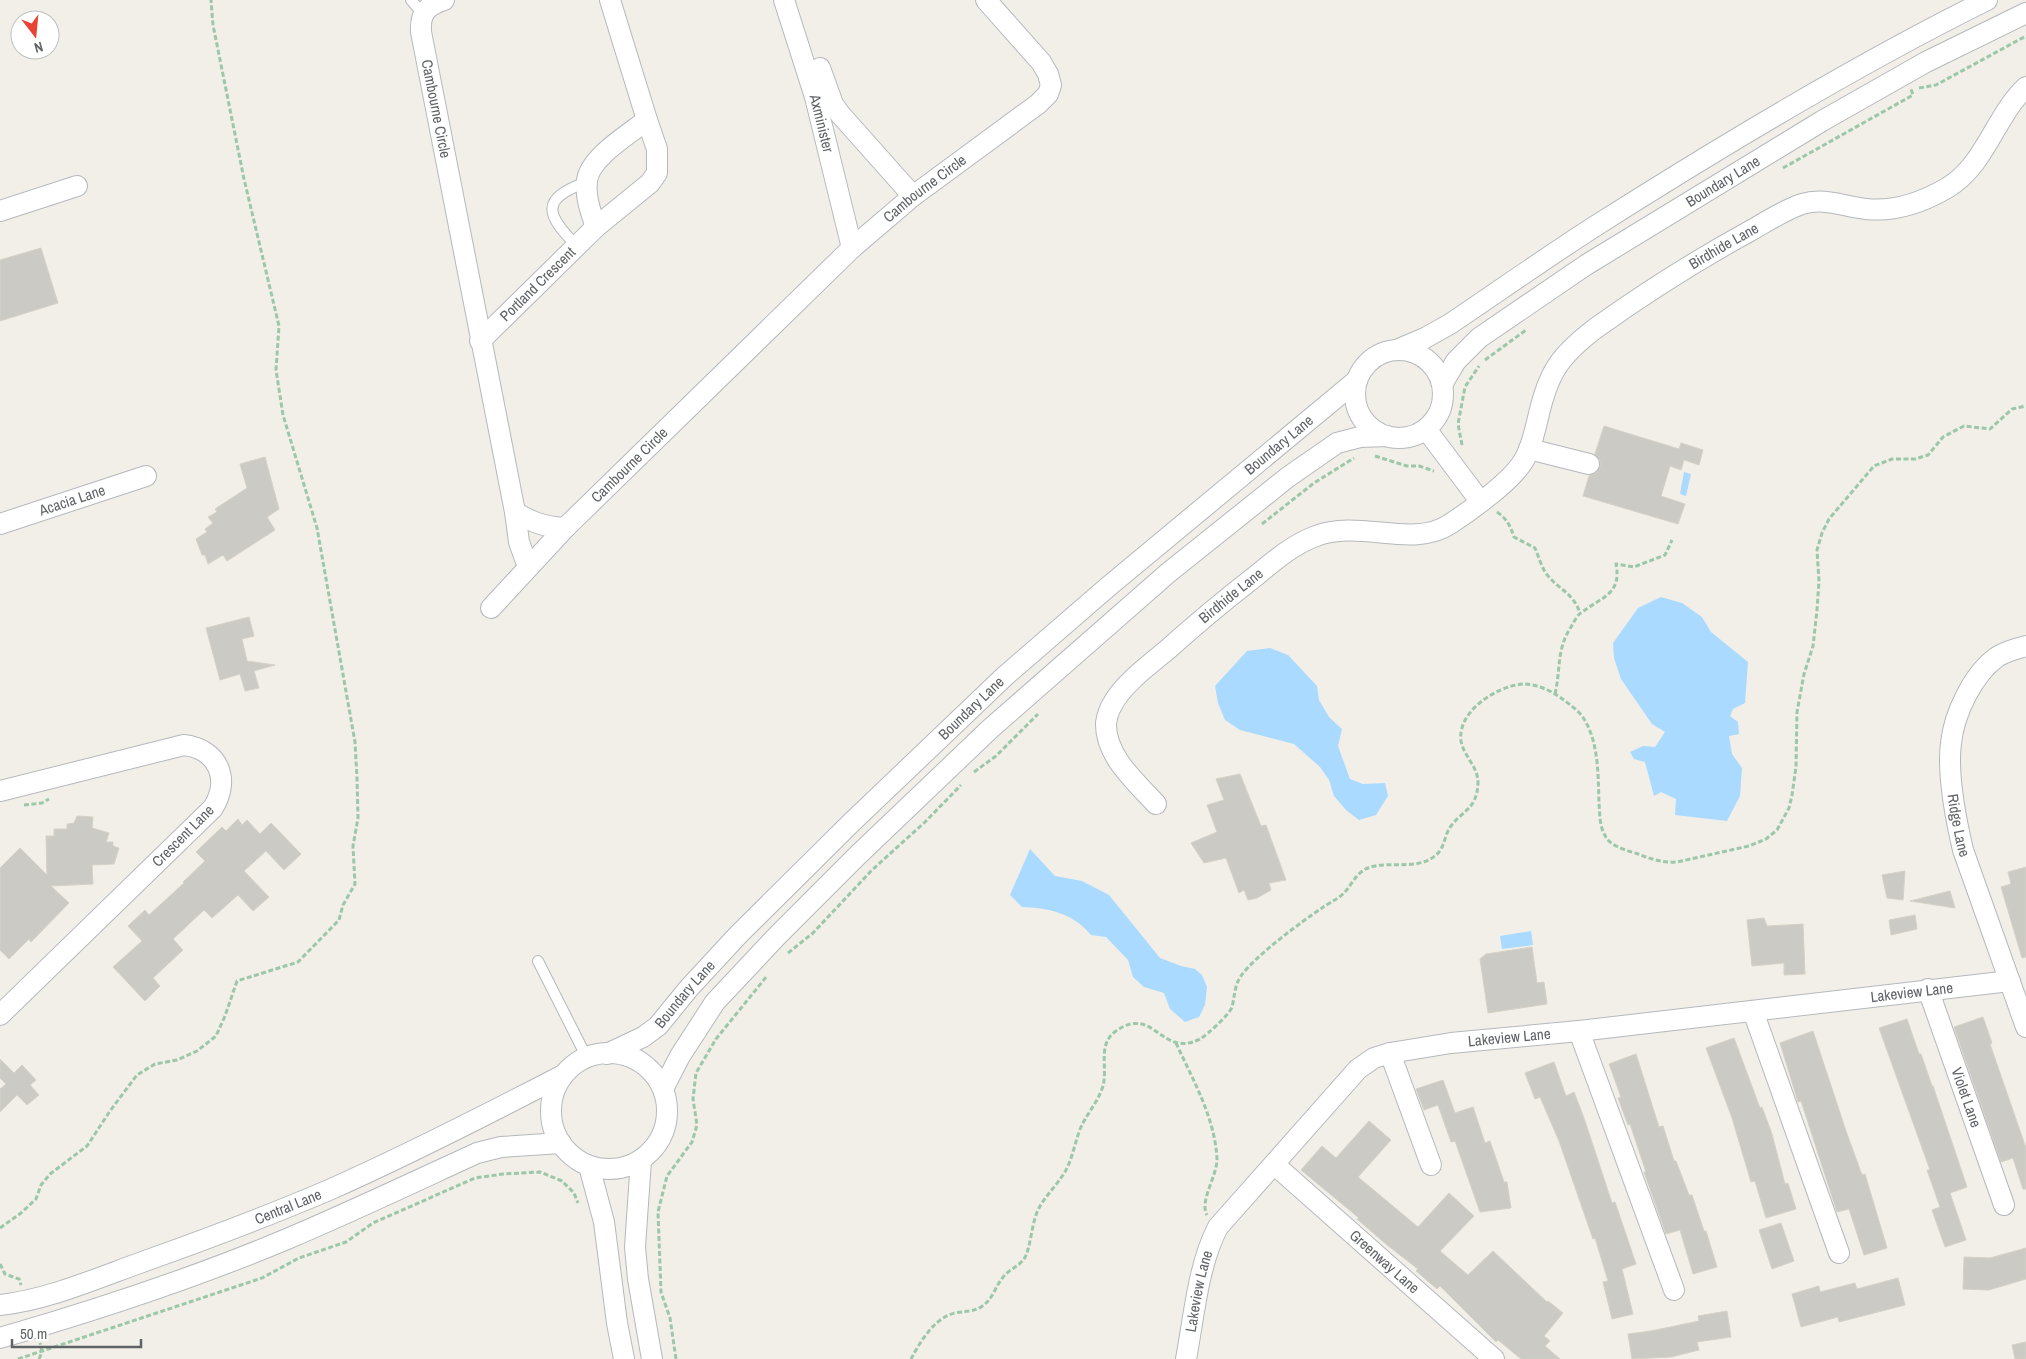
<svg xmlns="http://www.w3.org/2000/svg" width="2026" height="1359" viewBox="0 0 2026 1359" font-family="'Archivo Narrow',sans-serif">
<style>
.water{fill:#aadaff}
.building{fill:#cccac5;stroke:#d6d1c6}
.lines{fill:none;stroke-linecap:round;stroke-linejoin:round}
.lane-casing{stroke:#b5b8bc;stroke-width:12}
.street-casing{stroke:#b5b8bc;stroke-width:22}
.path{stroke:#9cc7a9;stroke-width:3;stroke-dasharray:5 2.5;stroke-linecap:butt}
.lane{stroke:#fff;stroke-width:10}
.street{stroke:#fff;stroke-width:20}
.labels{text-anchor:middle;stroke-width:5;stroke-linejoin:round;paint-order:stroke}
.street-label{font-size:15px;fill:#5f6368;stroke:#fff}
</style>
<rect width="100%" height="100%" fill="#f1efe8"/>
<!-- water -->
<g class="water">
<polygon points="1684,472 1691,474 1686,496 1680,494"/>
<polygon points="1661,597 1682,603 1702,617 1711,632 1748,662 1745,703 1733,709 1730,716 1738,722 1739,734 1729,736 1732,754 1742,768 1740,796 1727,821 1675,815 1676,799 1661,792 1654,796 1645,762 1634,759 1630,752 1643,746 1655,747 1665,732 1652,724 1621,679 1614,658 1613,643 1638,608"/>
<polygon points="1270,648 1288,655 1317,686 1319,700 1329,717 1342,729 1338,746 1350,779 1363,784 1385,783 1388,796 1376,815 1359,820 1346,810 1334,796 1329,780 1320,767 1294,744 1240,730 1225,720 1218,703 1215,686 1247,651"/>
<path d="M 1030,849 L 1055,876 L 1082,881 L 1109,895 L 1160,958 L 1181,966 L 1195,969 L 1202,975 L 1207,987 L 1205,1005 L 1199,1017 L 1185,1022 L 1170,1009 L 1164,993 L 1144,987 L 1133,977 L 1128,960 L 1106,937 L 1091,935 C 1073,913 1049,908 1022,907 L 1010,895 Z"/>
<polygon points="1531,931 1533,945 1502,949 1500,936"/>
</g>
<!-- building -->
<g class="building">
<polygon points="41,248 58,303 0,321 0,260"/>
<polygon points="1604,426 1679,449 1681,443 1703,450 1699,465 1684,460 1681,470 1670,466 1661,496 1685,504 1678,524 1583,496 1589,476 1597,473 1600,467 1600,460 1595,454"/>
<polygon points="265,457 279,509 267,517 275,530 227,561 223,555 208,564 205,555 202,555 196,539 207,532 205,529 213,523 208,517 217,512 215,509 247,488 240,464"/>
<polygon points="249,617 254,636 242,639 247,661 275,665 254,671 259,688 245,691 240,674 220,680 206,628"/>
<polygon points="1240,774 1261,826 1266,825 1286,880 1269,883 1271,890 1257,898 1248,900 1244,890 1239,893 1226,858 1204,863 1191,843 1217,832 1207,805 1224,800 1216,779"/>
<polygon points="77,816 93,817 92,828 109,833 106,842 113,842 113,846 119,848 114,864 92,865 93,884 51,886 69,903 31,942 29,939 9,959 0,950 0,868 20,848 47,875 46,836 54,836 54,829 67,829 67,824 74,823"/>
<polygon points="238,819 242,825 247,820 260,834 271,823 301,854 284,870 266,851 244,871 269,897 253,911 238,895 212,918 204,910 173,939 183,950 153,978 160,986 145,1001 113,967 142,941 128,926 145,910 149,915 184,883 183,882 205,861 196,852 222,827 226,831"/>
<polygon points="2026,867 2026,957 2022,958 2001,887 2011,884 2008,872"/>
<polygon points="1905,871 1903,900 1887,898 1882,875"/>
<polygon points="1950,891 1955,908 1910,901"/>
<polygon points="1915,915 1917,929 1891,935 1889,920"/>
<polygon points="1764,918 1767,926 1803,924 1805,974 1784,975 1784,963 1752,966 1747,920"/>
<polygon points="1532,947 1537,983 1544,982 1547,1004 1488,1013 1480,959 1486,954"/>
<polygon points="1983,1017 1992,1043 1990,1044 2026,1148 2026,1189 2023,1189 2013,1158 2001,1162 1954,1027"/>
<polygon points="1907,1019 1919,1054 1921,1054 1932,1086 1933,1086 1967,1187 1950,1193 1966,1240 1945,1247 1932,1210 1940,1207 1927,1170 1930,1170 1879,1028"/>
<polygon points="1813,1031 1846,1131 1862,1175 1865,1174 1887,1248 1864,1255 1849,1209 1837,1212 1801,1101 1798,1102 1780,1043"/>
<polygon points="1734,1038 1760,1108 1762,1107 1772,1134 1785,1184 1788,1183 1796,1209 1766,1218 1755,1181 1751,1182 1732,1118 1706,1048"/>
<polygon points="1636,1054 1659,1127 1663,1126 1674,1161 1676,1161 1689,1195 1692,1195 1704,1231 1706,1231 1717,1267 1693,1274 1680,1230 1666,1234 1644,1172 1646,1172 1630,1124 1628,1125 1618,1098 1621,1097 1609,1064"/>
<polygon points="0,1059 14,1073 22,1065 36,1080 30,1085 39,1095 27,1105 17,1095 0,1112 0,1089 6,1084 0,1078"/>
<polygon points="1554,1062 1566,1096 1574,1092 1584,1118 1612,1203 1615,1202 1636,1264 1622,1269 1633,1314 1612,1319 1603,1282 1608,1281 1595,1238 1593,1239 1559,1141 1540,1097 1535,1099 1525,1073"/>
<polygon points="1443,1080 1455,1113 1473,1107 1485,1143 1490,1141 1504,1182 1507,1182 1511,1208 1480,1212 1455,1141 1451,1142 1438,1105 1424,1110 1416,1089"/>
<polygon points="1369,1121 1391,1140 1358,1177 1418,1227 1449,1193 1474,1216 1440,1251 1468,1275 1493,1251 1547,1302 1548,1301 1563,1313 1544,1336 1550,1341 1545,1346 1560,1359 1521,1359 1498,1340 1496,1342 1440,1286 1437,1289 1416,1271 1418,1269 1387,1245 1357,1219 1359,1218 1301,1170 1322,1146 1336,1158"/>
<polygon points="1781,1223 1794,1261 1772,1269 1759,1230"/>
<polygon points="2026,1248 2026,1279 1989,1290 1963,1289 1964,1257 1990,1258"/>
<polygon points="1898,1278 1905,1305 1839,1322 1838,1317 1801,1327 1792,1294 1819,1286 1820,1292 1855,1283 1857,1289"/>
<polygon points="1727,1311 1731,1337 1697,1342 1699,1350 1671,1357 1632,1359 1628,1334 1651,1331 1699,1321 1698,1316"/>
<polygon points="2026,1342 2026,1359 2015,1359 2012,1345"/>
</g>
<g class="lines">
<!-- lane casing -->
<g class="lane-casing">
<g id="lane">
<polyline points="411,0 423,14"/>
<path d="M 577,246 C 546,215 539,199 587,182"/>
<polyline points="538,961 587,1058"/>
</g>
</g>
<!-- street casing -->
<g class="street-casing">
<g id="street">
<path id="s1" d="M 444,0 C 426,6 420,13 421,32 L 515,512 C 531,522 545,527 565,528 L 852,248 L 913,196 L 1038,104 L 1048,94 L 1051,85 L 1048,74 L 1041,62 L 986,0"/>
<path id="s2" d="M 784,0 L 815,97 L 852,248"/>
<polyline points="820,68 833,104 840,114 913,196"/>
<polyline points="0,211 77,186"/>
<path d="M 596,227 C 591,213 585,197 587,181 C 589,158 629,134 647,120"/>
<path id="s3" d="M 480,341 L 596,227 L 650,183 L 657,173 L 657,149 L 647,120 L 610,0"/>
<path d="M 1399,349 L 1425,338 L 1450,324 C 1499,291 1547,257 1597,225 C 1723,145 1854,66 1987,0"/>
<circle cx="1399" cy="394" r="44"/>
<path id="s4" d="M 1443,383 L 1456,361 L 1479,338 L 1586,265 L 1822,121 L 1926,62 L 2026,13"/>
<polyline points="1426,429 1480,501"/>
<polyline points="1529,449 1589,464"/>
<polyline points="515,512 519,542 528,567"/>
<path id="s5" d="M 0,524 L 146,476"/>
<polyline points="491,608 565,528"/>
<path id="s6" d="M 2026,646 C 2016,649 2006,651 1997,657 C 1973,674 1954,714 1951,743 C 1947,774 1956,820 1963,850 L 2026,1027"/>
<path d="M 0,791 L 184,745 C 218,749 231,779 213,808 L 0,1015"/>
<path id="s7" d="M 1156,804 C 1136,782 1105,756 1106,723 C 1107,717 1109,710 1112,705 C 1123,684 1149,665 1167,650 C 1196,624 1226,599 1257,575 C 1275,560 1294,544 1316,536 C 1360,519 1413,549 1450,524 C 1470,511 1506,485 1520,466 C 1530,453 1534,434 1538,418 C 1548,373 1559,356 1596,328 C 1645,293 1697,260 1750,231 C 1766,222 1784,210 1802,204 C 1825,197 1844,207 1866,209 C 1894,212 1923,202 1947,188 C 1985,166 1995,116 2026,87"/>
<path id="s8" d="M 1928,989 L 2004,1205"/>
<polyline points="1753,1011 1839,1253"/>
<polyline points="1579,1031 1674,1290"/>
<polyline points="1390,1053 1431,1165"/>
<circle cx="609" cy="1111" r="58"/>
<path id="s9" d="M 607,1054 L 643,1037 L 658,1026 L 689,988 L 739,934 L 852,822 L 1005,676 L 1109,586 L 1356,381"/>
<polyline points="663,1089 680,1056 715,1002 777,936 858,855 990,729 1168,573 1288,477 1337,443 1360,437 1387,436"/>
<polyline points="641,1160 635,1247 638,1279 652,1359"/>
<path id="s10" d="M 1275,1165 L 1494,1359"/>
<polyline points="589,1166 604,1222 617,1323 624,1359"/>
<path id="s11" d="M 0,1305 C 48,1300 100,1277 145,1261 C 207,1239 268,1216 329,1190 C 408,1155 486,1115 563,1075"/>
<path d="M 0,1338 C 97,1310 194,1278 287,1239 C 351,1212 414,1182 477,1153 L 501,1147 L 561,1143"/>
<path id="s12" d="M 1186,1359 C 1194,1317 1198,1265 1218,1227 L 1358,1069 L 1374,1058 L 1390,1053 L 1451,1043 L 1579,1031 L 2010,981"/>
</g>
</g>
<!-- path -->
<g class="path">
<polyline points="1919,88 1936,85 2026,36"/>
<polyline points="1783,168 1913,95 1911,89"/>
<polyline points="1485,360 1526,330"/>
<polyline points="1462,445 1458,424 1465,387 1479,366"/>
<polyline points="1375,456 1407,466 1419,466 1434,471"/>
<path d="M 1497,512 C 1507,519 1510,525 1514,537 L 1535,548 C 1539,557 1542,570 1549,577 C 1561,591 1573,593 1580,613"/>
<polyline points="1262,524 1314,483 1354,458"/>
<path d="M 1555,694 C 1561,669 1556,650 1571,627 C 1574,622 1577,615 1582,612 C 1602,597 1622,594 1616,564 L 1634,567 L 1665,555 L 1672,540"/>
<polyline points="974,772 996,756 1038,714"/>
<polyline points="24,805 42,803 49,799"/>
<polyline points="788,953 813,933 872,870 925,822 961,785"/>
<path d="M 1176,1043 C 1193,1080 1215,1118 1217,1159 C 1217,1177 1199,1201 1207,1215"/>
<polyline points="0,1228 21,1213 36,1199 41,1185 50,1174 87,1146 110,1111 137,1075 155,1064 177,1060 197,1051 216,1036 225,1016 237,981 298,962 339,920 343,905 355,884 353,846 358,818 357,778 355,742 317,528 283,415 276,370 279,326 244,179 213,25 211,0"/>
<polyline points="0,1264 5,1274 19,1279 21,1285"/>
<polyline points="18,1359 262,1278 299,1258 346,1242 373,1223 475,1178 503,1174 540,1172 562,1181 574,1193 578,1203"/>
<polyline points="39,1359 42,1352 40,1343"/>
<polyline points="676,1359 670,1318 661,1292 658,1212 667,1176 692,1142 697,1125 693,1099 696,1073 716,1039 767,976"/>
<path d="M 911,1359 C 920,1342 935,1317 955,1313 C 964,1311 973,1312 981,1307 C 993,1300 995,1286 1004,1276 C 1010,1269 1019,1266 1024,1259 C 1031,1249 1031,1223 1039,1208 C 1046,1195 1058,1184 1066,1170 C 1073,1157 1075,1141 1081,1127 C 1088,1112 1098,1102 1103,1086 C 1108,1067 1097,1044 1116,1031 C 1154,1004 1161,1059 1200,1039 C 1207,1035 1230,1014 1232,1007 C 1235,996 1234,986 1241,976 C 1255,956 1301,922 1322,908 C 1329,903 1338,899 1344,893 C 1350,887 1354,878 1360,873 C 1378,856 1415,874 1436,855 C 1445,848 1444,835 1451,826 C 1463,810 1477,809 1478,783 C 1478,766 1464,757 1461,741 C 1457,711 1497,686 1523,684 C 1538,684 1554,692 1565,701 C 1572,706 1580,712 1584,719 C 1599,743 1598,776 1599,803 C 1600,816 1599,830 1609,841 C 1616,848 1629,851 1638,854 C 1651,859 1663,863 1677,862 L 1749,846 L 1766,839 L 1777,830 L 1789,808 L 1792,795 L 1796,767 L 1797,712 L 1804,674 L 1813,646 L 1817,610 L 1819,581 L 1817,550 L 1822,533 L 1829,519 L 1874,466 L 1892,459 L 1915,459 L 1928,455 L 1943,437 L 1964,426 L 1990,429 L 2012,409 L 2026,406"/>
</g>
<!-- lane -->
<use href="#lane" class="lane"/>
<!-- street -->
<use href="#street" class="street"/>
</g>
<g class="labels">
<!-- street labels -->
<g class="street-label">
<text dy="5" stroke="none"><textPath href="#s1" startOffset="122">Cambourne Circle</textPath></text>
<text dy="5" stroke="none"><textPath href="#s2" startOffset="129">Axminister</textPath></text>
<text dy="5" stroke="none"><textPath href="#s4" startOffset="348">Boundary Lane</textPath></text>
<text dy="5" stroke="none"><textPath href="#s1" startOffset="1081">Cambourne Circle</textPath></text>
<text dy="5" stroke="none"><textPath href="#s7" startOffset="925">Birdhide Lane</textPath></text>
<text dy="5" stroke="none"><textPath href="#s3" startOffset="81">Portland Crescent</textPath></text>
<text dy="5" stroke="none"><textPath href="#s9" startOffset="910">Boundary Lane</textPath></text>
<text dy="5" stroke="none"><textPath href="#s1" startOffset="676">Cambourne Circle</textPath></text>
<text dy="5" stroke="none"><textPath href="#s5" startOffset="76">Acacia Lane</textPath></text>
<text dy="5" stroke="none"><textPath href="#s7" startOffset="279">Birdhide Lane</textPath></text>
<text dy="5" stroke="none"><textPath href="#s9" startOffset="505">Boundary Lane</textPath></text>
<text dy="5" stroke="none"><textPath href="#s6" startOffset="214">Ridge Lane</textPath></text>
<text transform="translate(183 836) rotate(-45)" y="5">Crescent Lane</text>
<text dy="5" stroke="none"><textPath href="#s12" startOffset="909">Lakeview Lane</textPath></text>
<text dy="5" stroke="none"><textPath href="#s9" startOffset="100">Boundary Lane</textPath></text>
<text dy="5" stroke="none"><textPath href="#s12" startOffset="504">Lakeview Lane</textPath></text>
<text dy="5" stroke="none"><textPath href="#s8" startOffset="115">Violet Lane</textPath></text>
<text dy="5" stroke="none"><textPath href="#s11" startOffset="305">Central Lane</textPath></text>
<text dy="5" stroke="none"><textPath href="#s10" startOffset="146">Greenway Lane</textPath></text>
<text dy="5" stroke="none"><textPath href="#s12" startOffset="69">Lakeview Lane</textPath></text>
</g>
</g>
<!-- north arrow -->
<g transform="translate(35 35) rotate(164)"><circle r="24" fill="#ffffff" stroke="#bfc1c3"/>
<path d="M0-4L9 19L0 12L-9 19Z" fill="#ea4335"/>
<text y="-8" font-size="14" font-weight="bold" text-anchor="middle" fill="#5f6368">N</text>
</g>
<!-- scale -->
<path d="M12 1339v8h129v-8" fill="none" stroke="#5f6368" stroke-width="2.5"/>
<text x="20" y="1339" font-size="15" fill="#5f6368" stroke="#ffffff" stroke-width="4" paint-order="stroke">50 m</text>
</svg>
